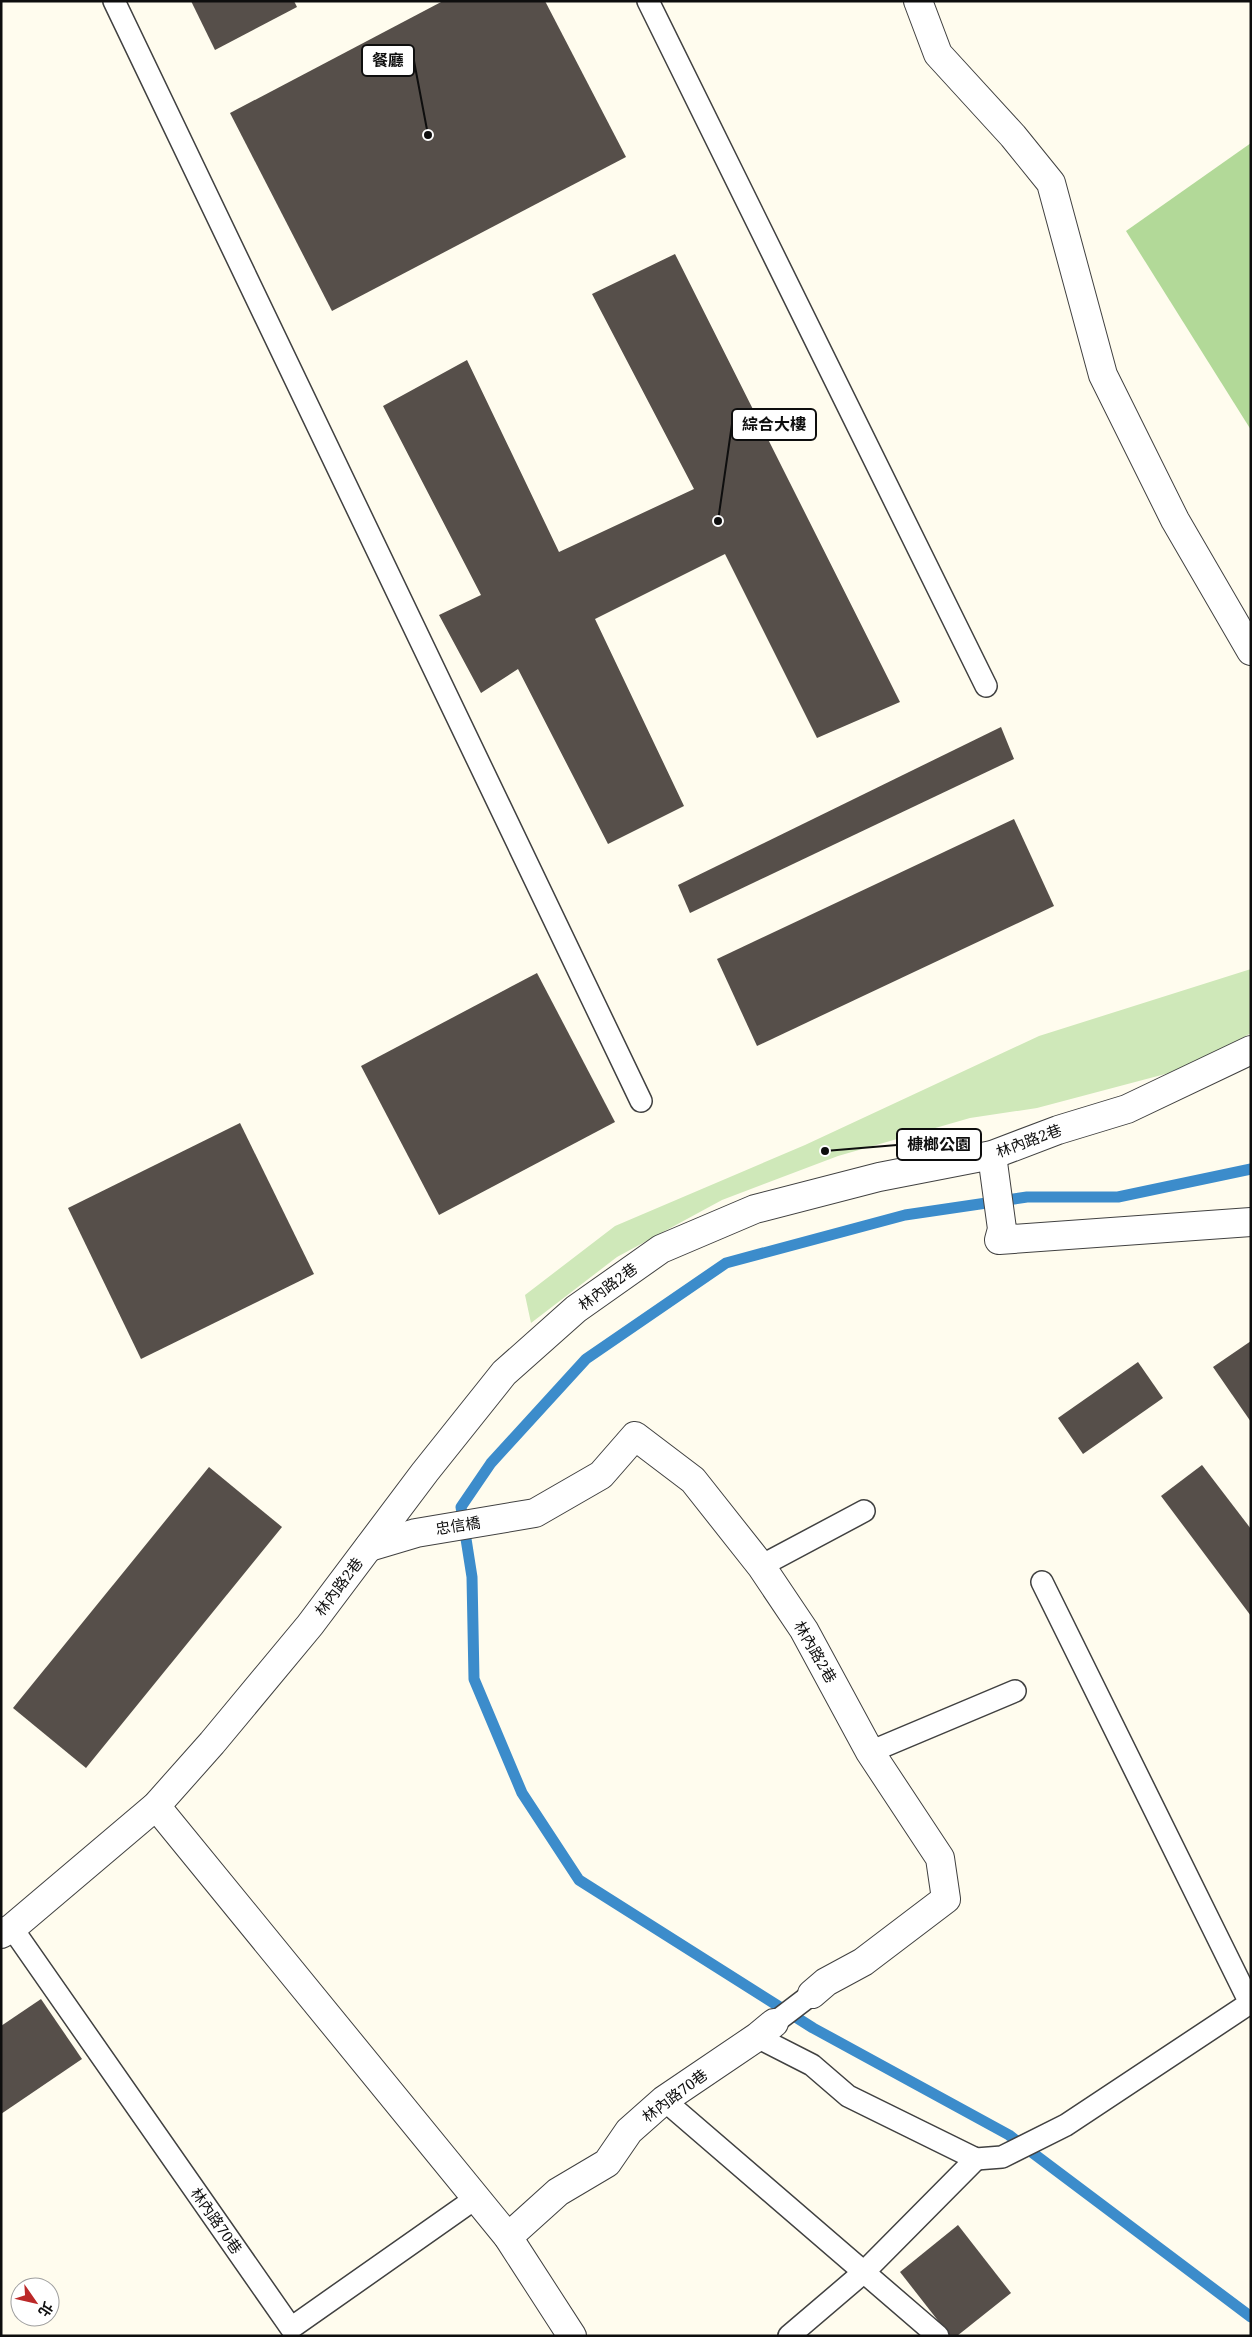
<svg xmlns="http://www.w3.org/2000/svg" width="1252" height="2337" viewBox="0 0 1252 2337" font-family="'Noto Serif','Noto Sans TC',serif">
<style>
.green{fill:#cfe8b9}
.forest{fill:#b2d998}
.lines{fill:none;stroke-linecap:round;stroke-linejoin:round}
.stream{stroke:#3c8ccb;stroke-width:11}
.building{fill:#564f4a}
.service-casing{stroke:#414141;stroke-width:24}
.minor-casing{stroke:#414141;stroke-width:30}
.service{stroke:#fff;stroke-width:21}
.minor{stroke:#fff;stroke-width:28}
.labels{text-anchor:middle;stroke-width:5;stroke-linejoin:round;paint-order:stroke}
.street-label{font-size:15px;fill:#0e0e0e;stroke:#fff}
.leader{fill:none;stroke:#0e0e0e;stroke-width:2}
.callout-dot{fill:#0e0e0e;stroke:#fff;stroke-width:2}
.callout{fill:#fff;stroke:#0e0e0e;stroke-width:2}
.callout-label{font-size:16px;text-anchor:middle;font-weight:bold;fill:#0e0e0e}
</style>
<rect width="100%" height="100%" fill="#fffcee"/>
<!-- green -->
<polygon class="green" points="1251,969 1251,1033 1188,1068 1037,1108 970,1118 838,1156 722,1200 617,1257 531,1323 525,1295 615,1226 805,1145 1039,1036"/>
<!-- forest -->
<polygon class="forest" points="1251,143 1251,430 1126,231"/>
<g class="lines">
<!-- stream -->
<polyline class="stream" points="1251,1169 1118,1197 1027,1197 905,1215 726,1263 586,1359 491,1463 461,1507 472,1577 474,1679 522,1793 579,1880 813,2028 1009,2135 1251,2317"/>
</g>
<!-- building -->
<g class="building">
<polygon points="191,1 294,1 297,7 215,50"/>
<polygon points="443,1 545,1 626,157 332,311 230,113"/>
<polygon points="675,254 900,702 817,738 725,554 595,619 684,806 608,844 518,669 481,693 439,615 481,595 383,406 467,360 559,552 694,489 592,294"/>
<polygon points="1001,727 1014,759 690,913 678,885"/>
<polygon points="1014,819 1054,906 757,1046 717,959"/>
<polygon points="537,973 615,1122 439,1215 361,1066"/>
<polygon points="240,1123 314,1274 141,1359 68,1208"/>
<polygon points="1251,1341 1251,1422 1213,1367"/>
<polygon points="1138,1362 1163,1398 1083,1454 1058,1418"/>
<polygon points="1202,1465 1251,1529 1251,1616 1161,1496"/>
<polygon points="209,1467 282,1527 86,1768 13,1708"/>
<polygon points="41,1999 82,2059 1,2114 1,2026"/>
<polygon points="958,2225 1011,2293 957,2336 950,2336 900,2272"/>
</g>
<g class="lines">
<!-- service casing -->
<g class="service-casing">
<g id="service">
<polyline points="114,1 641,1101"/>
<polyline points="648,1 986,686"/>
<polyline points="761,1566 864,1511"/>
<polyline points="870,1752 1015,1691"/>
<polyline points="12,1928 291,2328 476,2198"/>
<polyline points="774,2023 812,1994"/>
<polyline points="757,2037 812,2065 848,2096 976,2159 1002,2157 1066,2125 1250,2003 1042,1582"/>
<polyline points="664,2100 938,2336"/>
<polyline points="789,2336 864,2272 976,2159"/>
</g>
</g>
<!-- minor casing -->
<g class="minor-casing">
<g id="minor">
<polyline points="918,1 938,54 1013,136 1051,183 1103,375 1175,520 1251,651"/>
<polyline points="992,1155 1002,1229 999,1240 1251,1222"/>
<polyline points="369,1547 416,1533 535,1513 601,1475 635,1436 693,1480 761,1566 804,1630 870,1752 940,1858 946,1899 863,1962 826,1982 812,1994"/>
<polyline points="156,1806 508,2237 572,2336"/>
<polyline points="1,1934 12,1928 156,1806 212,1743 310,1625 425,1472 504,1373 576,1309 661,1249 755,1209 879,1177 992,1155 1058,1130 1127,1109 1251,1050"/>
<polyline points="508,2237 558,2192 607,2163 629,2131 664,2100 757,2037 774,2023"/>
</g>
</g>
<!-- service -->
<use href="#service" class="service"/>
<!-- minor -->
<use href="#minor" class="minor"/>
</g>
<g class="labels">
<!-- street labels -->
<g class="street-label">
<text transform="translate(1029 1141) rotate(-20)" y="5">林內路2巷</text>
<text transform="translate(608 1287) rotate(-36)" y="5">林內路2巷</text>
<text transform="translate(458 1526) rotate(-9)" y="5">忠信橋</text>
<text transform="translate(339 1587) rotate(-53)" y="5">林內路2巷</text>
<text transform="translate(815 1652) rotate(60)" y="5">林內路2巷</text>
<text transform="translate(675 2096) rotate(-37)" y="5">林內路70巷</text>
<text transform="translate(216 2221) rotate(55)" y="5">林內路70巷</text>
</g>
</g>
<!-- callouts -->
<path class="leader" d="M428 135L414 61M718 521L732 424M825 1151L897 1145"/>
<g class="callout-dot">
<circle cx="428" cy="135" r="5"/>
<circle cx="718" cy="521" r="5"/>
<circle cx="825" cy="1151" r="5"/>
</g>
<g class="callout">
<rect x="362" y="45" width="52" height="31" rx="5"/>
<rect x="732" y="409" width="84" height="31" rx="5"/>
<rect x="897" y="1129" width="84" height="31" rx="5"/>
</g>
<g class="callout-label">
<text x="388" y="66">餐廳</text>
<text x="774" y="430">綜合大樓</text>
<text x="939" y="1150">槺榔公園</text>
</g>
<!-- border -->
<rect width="1252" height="2337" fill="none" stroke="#0e0e0e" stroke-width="5"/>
<!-- north arrow -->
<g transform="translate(35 2302) rotate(124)"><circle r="24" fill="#ffffff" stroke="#9f9f9f"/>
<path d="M0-4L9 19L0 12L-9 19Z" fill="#bb2828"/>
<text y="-8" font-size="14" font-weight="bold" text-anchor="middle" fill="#0e0e0e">北</text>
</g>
</svg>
